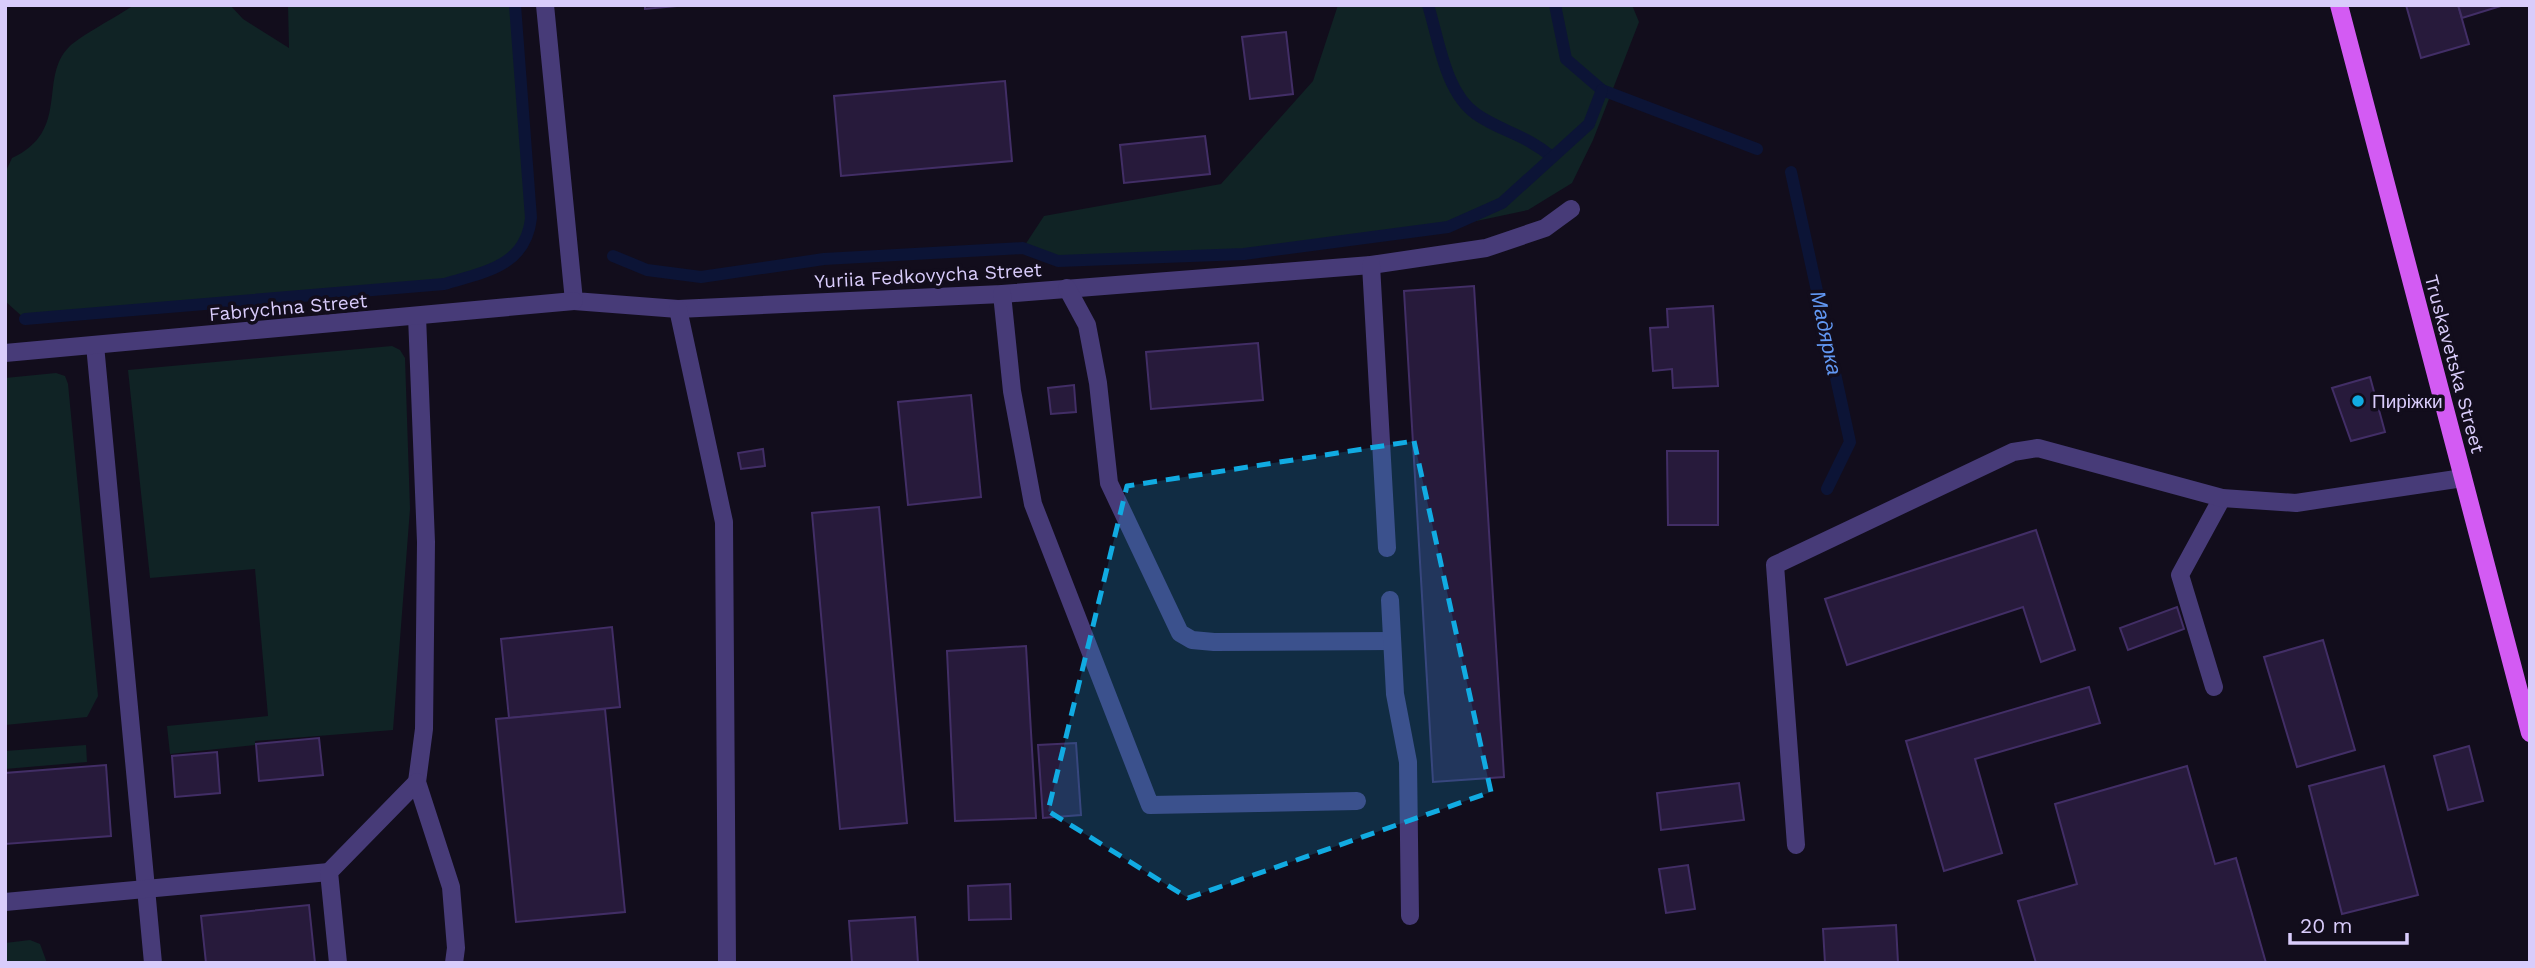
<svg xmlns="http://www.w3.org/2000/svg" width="2535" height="968" viewBox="0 0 2535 968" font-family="'Work Sans',sans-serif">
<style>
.green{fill:#102325}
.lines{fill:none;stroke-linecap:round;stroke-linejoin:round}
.stream{stroke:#0c1436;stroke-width:12}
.building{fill:#271a3b;stroke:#422e66;stroke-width:2}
.minor{stroke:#473b78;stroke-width:18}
.major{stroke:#d35bf3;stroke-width:18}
.marked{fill:#11abe2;fill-opacity:0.2;stroke:#11abe2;stroke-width:5;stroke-dasharray:14 9;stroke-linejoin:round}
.poi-dot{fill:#11abe2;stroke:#120d1c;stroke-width:2.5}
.labels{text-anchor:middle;stroke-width:7;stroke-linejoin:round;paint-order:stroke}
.street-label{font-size:19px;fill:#d9ccfb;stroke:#120d1c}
.poi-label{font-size:19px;fill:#d9ccfb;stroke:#120d1c;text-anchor:start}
.water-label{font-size:21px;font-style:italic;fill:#6298f3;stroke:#120d1c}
</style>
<rect width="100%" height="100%" fill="#120d1c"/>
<!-- green -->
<g class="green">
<path d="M 134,5 L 230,5 L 243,19 L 289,48 L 288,5 L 515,5 L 531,218 C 526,266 485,272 444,284 L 25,319 L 5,301 L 5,173 L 12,158 C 71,131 38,78 69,47 C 80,36 118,16 134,5 Z"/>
<polygon points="1338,5 1632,5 1639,22 1593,140 1572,183 1528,210 1448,227 1244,254 1058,261 1023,248 1044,216 1221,184 1313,81"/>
<polygon points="392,346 400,350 405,358 410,509 393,730 255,741 255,745 170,754 167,726 268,716 255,569 150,578 128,370"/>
<polygon points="56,373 65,376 68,384 98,696 87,717 5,725 5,378"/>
<polygon points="86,745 87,762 5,769 5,751"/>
<polygon points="30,940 40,944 47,963 5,963 5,943"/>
</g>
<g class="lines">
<!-- stream -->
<g class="stream">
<path d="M 1428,5 C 1439,40 1445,92 1476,114 C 1502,132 1525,134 1552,157"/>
<polyline points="1555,5 1566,59 1602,90 1757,149"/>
<polyline points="1791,172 1850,442 1827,489"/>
<polyline points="613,256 647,270 701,277 824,259 1023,248 1058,261 1244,254 1448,227 1502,203 1589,124 1602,90"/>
<path d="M 25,319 L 444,284 C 485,272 526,266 531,218 L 515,5"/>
</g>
</g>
<!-- building -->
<g class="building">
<polygon points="645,5 688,5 645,9"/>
<polygon points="2406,5 2458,5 2469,44 2421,58"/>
<polygon points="2458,5 2504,5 2462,18"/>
<polygon points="1286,32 1293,94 1250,99 1242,37"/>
<polygon points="1005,81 1012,161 841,176 834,96"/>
<polygon points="1205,136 1210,174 1124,183 1120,145"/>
<polygon points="1474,286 1504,777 1433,782 1404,291"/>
<polygon points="1713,306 1718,386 1673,388 1672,369 1653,371 1650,328 1668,327 1667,309"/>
<polygon points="1258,343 1263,400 1151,409 1146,352"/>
<polygon points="2370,377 2385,432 2351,441 2332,388"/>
<polygon points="1074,385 1076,412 1051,414 1048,388"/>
<polygon points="971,395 981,497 908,505 898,402"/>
<polygon points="763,449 765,466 741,469 738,453"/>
<polygon points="1667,451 1718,451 1718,525 1668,525"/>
<polygon points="879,507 907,823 840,829 812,513"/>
<polygon points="2036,530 2075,650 2041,662 2023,607 1847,665 1825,599"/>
<polygon points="2177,607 2184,629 2128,650 2120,628"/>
<polygon points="612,627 620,707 509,718 501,639"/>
<polygon points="2323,640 2355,750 2297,767 2264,657"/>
<polygon points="1026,646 1036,818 955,821 947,651"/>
<polygon points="2089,687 2100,723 1975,759 2002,853 1944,871 1906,741"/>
<polygon points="605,709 625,912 516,922 496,719"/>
<polygon points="319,738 323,775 259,781 256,744"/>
<polygon points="1076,743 1081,815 1043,818 1038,745"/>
<polygon points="2469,746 2483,801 2448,810 2434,756"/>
<polygon points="217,752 220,793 175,797 172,756"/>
<polygon points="106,765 111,836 5,844 5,773"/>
<polygon points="2187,766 2215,864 2236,858 2266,963 2036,963 2018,901 2077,884 2055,804"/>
<polygon points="2384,766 2418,895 2342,914 2309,786"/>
<polygon points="1739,783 1744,820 1661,830 1657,793"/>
<polygon points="1688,865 1695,909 1666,913 1659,869"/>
<polygon points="1010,884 1011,919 969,920 968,886"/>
<polygon points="309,905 315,963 206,963 201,916"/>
<polygon points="915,917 918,963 852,963 849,921"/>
<polygon points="1896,925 1898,963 1825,963 1823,929"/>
</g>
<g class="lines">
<!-- minor -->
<g class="minor">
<polyline points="545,5 574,301 678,309 1002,294 1371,265 1486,248 1545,228 1571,209"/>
<polyline points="1371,265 1387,548"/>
<polyline points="1067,288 1087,325 1098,383 1109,483 1180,633 1192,640 1214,642 1392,641"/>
<polyline points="1002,294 1012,391 1033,504 1150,805 1357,801"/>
<polyline points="678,309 724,522 727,963"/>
<polyline points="417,316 426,542 424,729 417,782 451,887 456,948 454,963"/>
<polyline points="95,345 153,963"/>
<polyline points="5,353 574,301"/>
<polyline points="1390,600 1395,694 1408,762 1410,916"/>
<polyline points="2214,687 2180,575 2222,498"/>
<polyline points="1796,845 1775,565 2013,452 2038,448 2222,498 2296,503 2463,478"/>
<polyline points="5,902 329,872"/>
<polyline points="338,963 329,872 417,782"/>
</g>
<!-- major -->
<polyline class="major" points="2339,5 2530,733"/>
</g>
<!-- marked area -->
<path class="marked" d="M 1414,441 L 1491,792 L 1188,898 L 1048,811 L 1127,486 Z"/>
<!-- markers -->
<circle class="poi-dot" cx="2358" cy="401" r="7"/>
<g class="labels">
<!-- street labels -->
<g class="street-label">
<text transform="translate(928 275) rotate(-3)" y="7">Yuriia Fedkovycha Street</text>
<text transform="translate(288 307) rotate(-5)" y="7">Fabrychna Street</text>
<text transform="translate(2455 364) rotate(75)" y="7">Truskavetska Street</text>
</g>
<!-- poi labels -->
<g class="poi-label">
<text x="2372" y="408">Пиріжки</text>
</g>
<!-- water labels -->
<g class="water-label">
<text transform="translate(1826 333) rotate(78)" y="7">Мадярка</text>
</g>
</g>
<!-- border -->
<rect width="2535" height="968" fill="none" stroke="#d9ccfb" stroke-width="14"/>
<!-- scale -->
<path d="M2290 933v10h117v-10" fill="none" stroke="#d9ccfb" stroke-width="3.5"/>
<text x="2300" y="933" font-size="21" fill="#d9ccfb" stroke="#120d1c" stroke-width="5" paint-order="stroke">20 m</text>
</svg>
